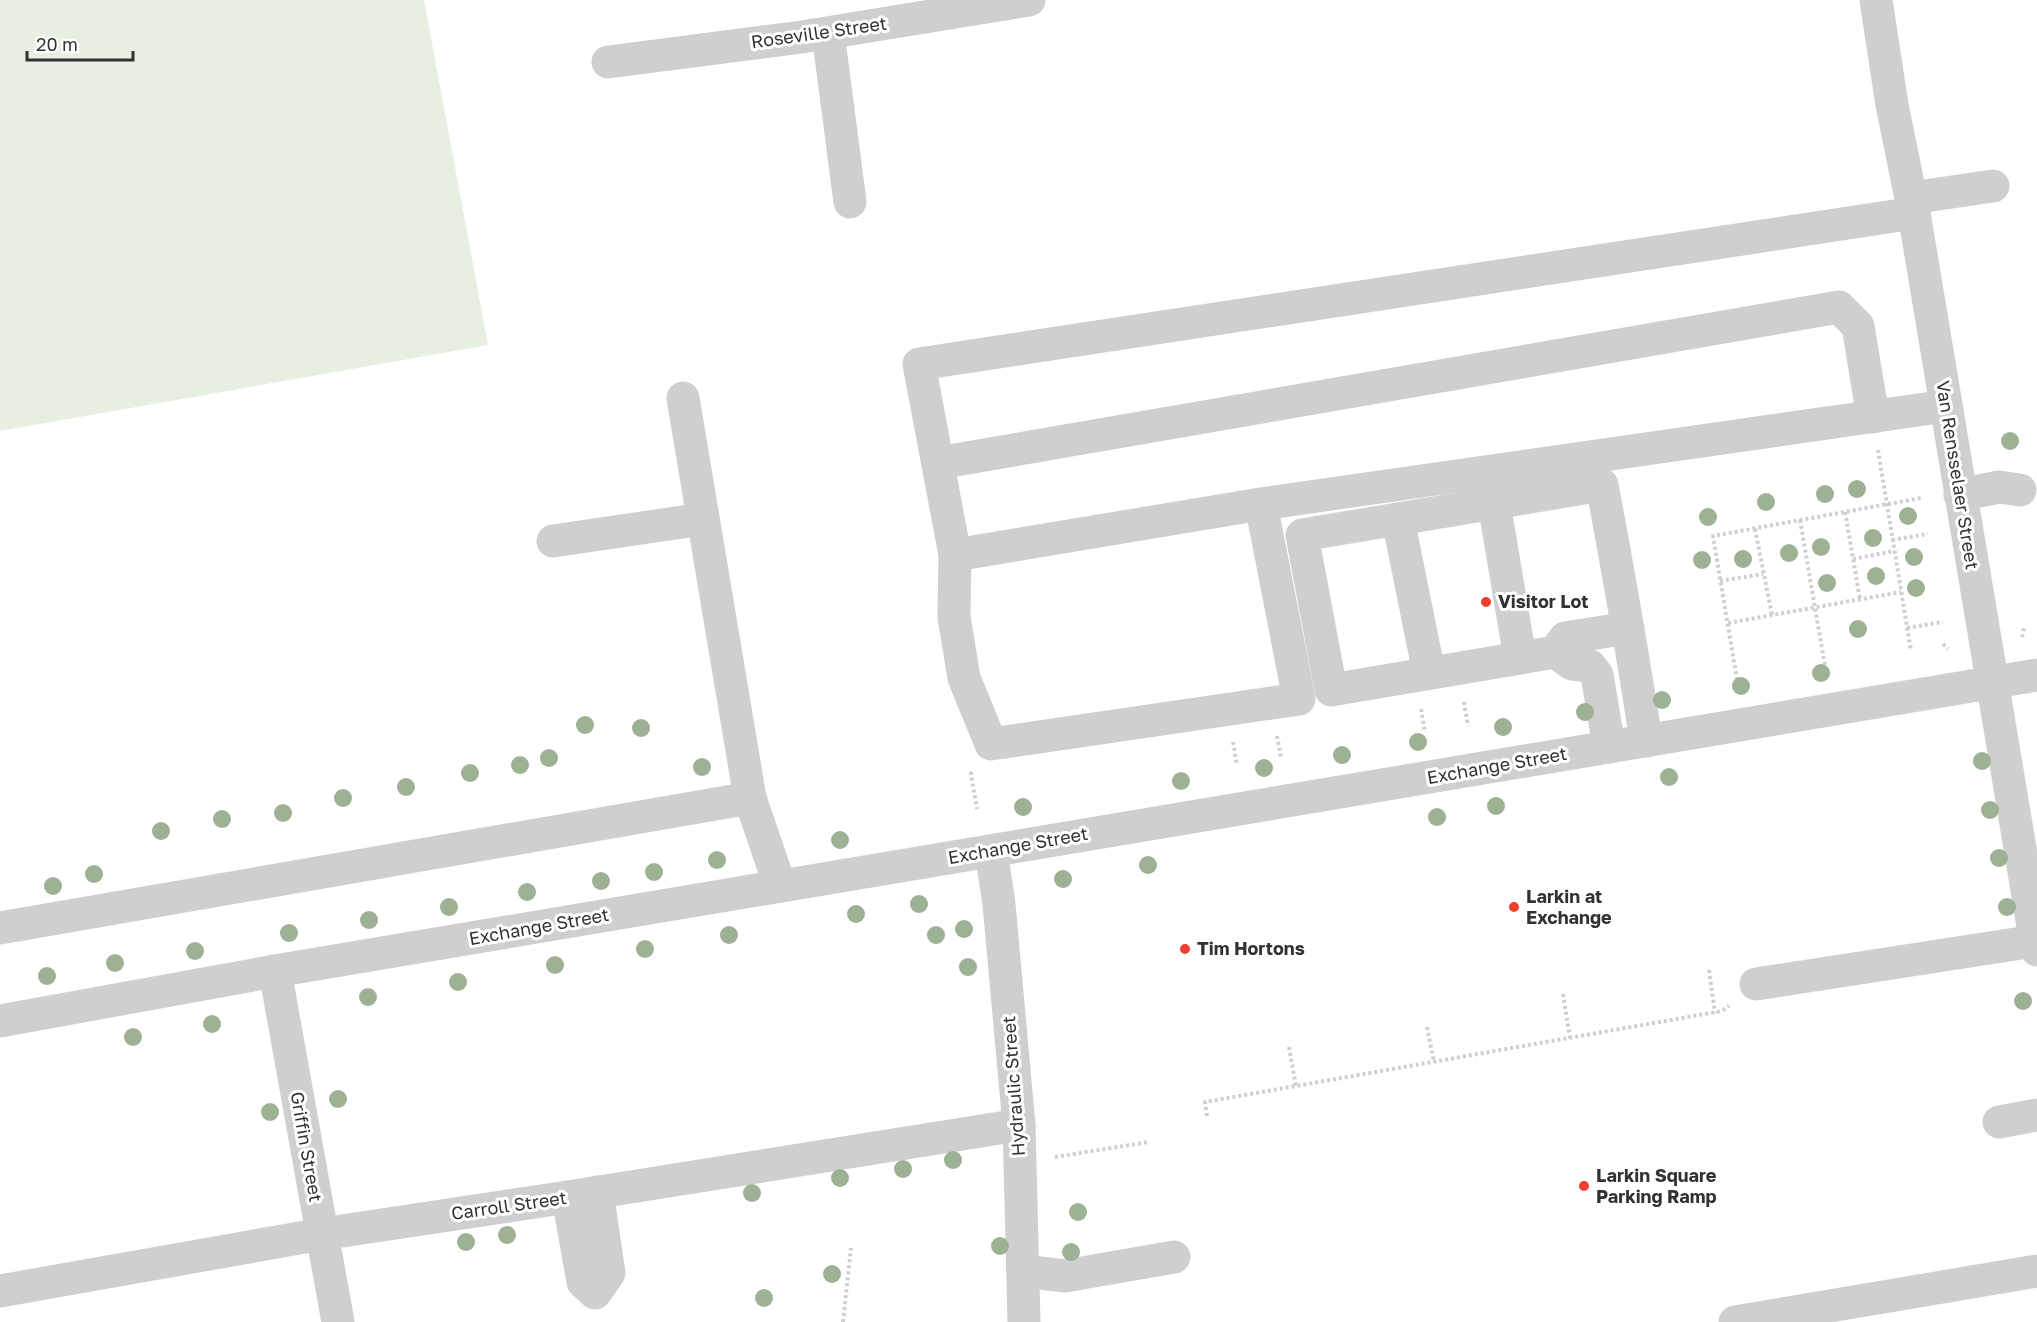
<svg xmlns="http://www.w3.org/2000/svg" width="2037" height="1322" viewBox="0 0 2037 1322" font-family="'Golos Text',sans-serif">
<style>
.green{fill:#e6efe1}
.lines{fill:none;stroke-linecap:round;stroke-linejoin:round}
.path{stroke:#cfcfcf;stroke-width:4;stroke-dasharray:3 3;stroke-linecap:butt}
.minor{stroke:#cfcfcf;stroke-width:33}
.tree{fill:#9db194}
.poi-dot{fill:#ee3f30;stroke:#fff;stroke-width:2}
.labels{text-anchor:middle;stroke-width:6;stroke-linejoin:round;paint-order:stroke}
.street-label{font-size:18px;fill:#323232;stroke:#fff}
.poi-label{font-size:18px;font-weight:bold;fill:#323232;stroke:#fff;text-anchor:start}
</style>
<rect width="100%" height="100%" fill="#fff"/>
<!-- green -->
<polygon class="green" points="0,0 424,0 488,345 0,431"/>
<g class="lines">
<!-- path -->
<g class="path">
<polyline points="1878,450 1911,651"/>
<polyline points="1845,512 1860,599"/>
<polyline points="1800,520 1825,666"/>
<polyline points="1755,529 1772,615"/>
<polyline points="1892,540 1928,534"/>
<polyline points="1853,559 1894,551"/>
<polyline points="1720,581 1763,574"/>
<polyline points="1728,623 1901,592"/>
<polyline points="1907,628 1943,622"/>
<polyline points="2022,637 2024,628"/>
<polyline points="1943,644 1948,649"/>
<polyline points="1737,680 1713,536 1921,498"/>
<polyline points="1464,702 1468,726"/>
<polyline points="1421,709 1425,733"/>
<polyline points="1277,736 1281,758"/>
<polyline points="1233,742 1237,765"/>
<polyline points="972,772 971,774 977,809"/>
<polyline points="1709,970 1715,1013"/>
<polyline points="1563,994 1570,1038"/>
<polyline points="1427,1027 1434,1062"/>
<polyline points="1289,1047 1296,1086"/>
<polyline points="1207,1116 1205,1102 1722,1011 1729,1006"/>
<polyline points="1055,1157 1149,1142"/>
<polyline points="843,1322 851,1248"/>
</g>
<!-- minor -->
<g class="minor">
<polyline points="1876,0 1892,105 1914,213 2037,950"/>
<polyline points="828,33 850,202"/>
<polyline points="608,62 802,37 1029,0"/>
<polyline points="1911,198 1993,186"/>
<polyline points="1914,213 919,364 955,555 1261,504 1946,406"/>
<polyline points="683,398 750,798"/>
<polyline points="938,463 1839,307 1858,326 1873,417"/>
<polyline points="1960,495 1999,487 2020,490"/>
<polyline points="1494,503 1520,658"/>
<polyline points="1398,519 1429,673"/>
<polyline points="553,541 703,519"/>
<polyline points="955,555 954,617 964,678 991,744 1299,699 1261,504"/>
<path d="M 1628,628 L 1565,638 L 1555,652 L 1331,690 L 1302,535 L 1602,485 C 1618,570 1633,655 1646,741"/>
<polyline points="1555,652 1572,664 1590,666 1597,675 1609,747"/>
<polyline points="991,851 999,904 1019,1125 1024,1322"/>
<polyline points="0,928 750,798 780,886"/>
<polyline points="275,971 338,1322"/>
<polyline points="1756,984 2035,941"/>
<polyline points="0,1021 275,971 2037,675"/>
<polyline points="1999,1122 2037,1115"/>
<polyline points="568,1197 583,1282 595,1293 609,1273 597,1192"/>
<polyline points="1023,1271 1065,1276 1174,1257"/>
<polyline points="0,1291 322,1234 568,1197 1019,1125"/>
<polyline points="1735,1322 2037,1271"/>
</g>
</g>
<!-- trees -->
<g class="tree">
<circle cx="2010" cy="441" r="9"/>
<circle cx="1857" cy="489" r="9"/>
<circle cx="1825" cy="494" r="9"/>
<circle cx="1766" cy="502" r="9"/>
<circle cx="1908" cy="516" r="9"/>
<circle cx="1708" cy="517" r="9"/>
<circle cx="1873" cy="538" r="9"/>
<circle cx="1821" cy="547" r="9"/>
<circle cx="1789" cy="553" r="9"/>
<circle cx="1914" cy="557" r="9"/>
<circle cx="1743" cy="559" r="9"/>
<circle cx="1702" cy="560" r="9"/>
<circle cx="1876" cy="576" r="9"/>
<circle cx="1827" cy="583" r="9"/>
<circle cx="1916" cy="588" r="9"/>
<circle cx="1858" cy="629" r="9"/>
<circle cx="1821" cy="673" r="9"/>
<circle cx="1741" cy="686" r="9"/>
<circle cx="1662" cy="700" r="9"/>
<circle cx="1585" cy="712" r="9"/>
<circle cx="585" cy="725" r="9"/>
<circle cx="1503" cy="727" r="9"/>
<circle cx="641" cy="728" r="9"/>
<circle cx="1418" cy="742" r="9"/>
<circle cx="1342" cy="755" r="9"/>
<circle cx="549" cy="758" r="9"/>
<circle cx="1982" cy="761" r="9"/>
<circle cx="520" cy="765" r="9"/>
<circle cx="702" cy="767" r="9"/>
<circle cx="1264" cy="768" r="9"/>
<circle cx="470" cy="773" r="9"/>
<circle cx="1669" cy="777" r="9"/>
<circle cx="1181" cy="781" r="9"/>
<circle cx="406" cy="787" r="9"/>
<circle cx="343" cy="798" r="9"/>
<circle cx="1496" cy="806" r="9"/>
<circle cx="1023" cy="807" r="9"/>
<circle cx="1990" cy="810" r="9"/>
<circle cx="283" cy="813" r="9"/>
<circle cx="1437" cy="817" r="9"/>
<circle cx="222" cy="819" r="9"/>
<circle cx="161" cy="831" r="9"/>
<circle cx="840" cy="840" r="9"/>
<circle cx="1999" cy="858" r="9"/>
<circle cx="717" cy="860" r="9"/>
<circle cx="1148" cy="865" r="9"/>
<circle cx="654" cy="872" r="9"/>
<circle cx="94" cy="874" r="9"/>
<circle cx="1063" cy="879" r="9"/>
<circle cx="601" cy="881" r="9"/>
<circle cx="53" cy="886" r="9"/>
<circle cx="527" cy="892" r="9"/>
<circle cx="919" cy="904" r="9"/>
<circle cx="449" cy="907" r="9"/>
<circle cx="2007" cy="907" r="9"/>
<circle cx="856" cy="914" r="9"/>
<circle cx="369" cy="920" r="9"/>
<circle cx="964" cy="929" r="9"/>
<circle cx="289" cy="933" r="9"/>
<circle cx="729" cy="935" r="9"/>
<circle cx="936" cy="935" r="9"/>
<circle cx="645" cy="949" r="9"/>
<circle cx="195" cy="951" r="9"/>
<circle cx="115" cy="963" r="9"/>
<circle cx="555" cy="965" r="9"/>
<circle cx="968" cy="967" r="9"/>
<circle cx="47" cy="976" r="9"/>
<circle cx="458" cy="982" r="9"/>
<circle cx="368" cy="997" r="9"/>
<circle cx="2023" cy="1001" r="9"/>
<circle cx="212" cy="1024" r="9"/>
<circle cx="133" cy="1037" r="9"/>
<circle cx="338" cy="1099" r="9"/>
<circle cx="270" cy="1112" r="9"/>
<circle cx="953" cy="1160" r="9"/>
<circle cx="903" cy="1169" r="9"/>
<circle cx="840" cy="1178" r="9"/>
<circle cx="752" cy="1193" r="9"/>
<circle cx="1078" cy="1212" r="9"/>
<circle cx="507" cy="1235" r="9"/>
<circle cx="466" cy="1242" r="9"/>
<circle cx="1000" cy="1246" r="9"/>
<circle cx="1071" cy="1252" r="9"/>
<circle cx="832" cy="1274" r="9"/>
<circle cx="764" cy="1298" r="9"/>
</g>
<!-- markers -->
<g class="poi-dot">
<circle cx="1486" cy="602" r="6"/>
<circle cx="1514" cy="907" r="6"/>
<circle cx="1185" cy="949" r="6"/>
<circle cx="1584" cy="1186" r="6"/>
</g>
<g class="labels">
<!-- street labels -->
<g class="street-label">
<text transform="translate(819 33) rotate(-8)" y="6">Roseville Street</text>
<text transform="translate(1957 475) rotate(81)" y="6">Van Rensselaer Street</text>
<text transform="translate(1497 766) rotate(-10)" y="6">Exchange Street</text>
<text transform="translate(1018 846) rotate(-10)" y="6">Exchange Street</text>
<text transform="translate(539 927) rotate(-10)" y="6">Exchange Street</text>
<text transform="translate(1014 1086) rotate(-94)" y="6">Hydraulic Street</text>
<text transform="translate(306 1147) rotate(80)" y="6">Griffin Street</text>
<text transform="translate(509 1206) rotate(-8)" y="6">Carroll Street</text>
</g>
<!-- poi labels -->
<g class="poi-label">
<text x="1498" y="608">Visitor Lot</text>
<text x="1526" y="903">Larkin at<tspan x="1526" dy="21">Exchange</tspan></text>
<text x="1197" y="955">Tim Hortons</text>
<text x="1596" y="1182">Larkin Square<tspan x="1596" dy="21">Parking Ramp</tspan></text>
</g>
</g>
<!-- scale -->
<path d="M27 51v9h106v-9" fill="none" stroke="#323232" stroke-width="3"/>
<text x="36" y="51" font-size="18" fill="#323232" stroke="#ffffff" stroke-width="4.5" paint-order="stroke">20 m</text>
</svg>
